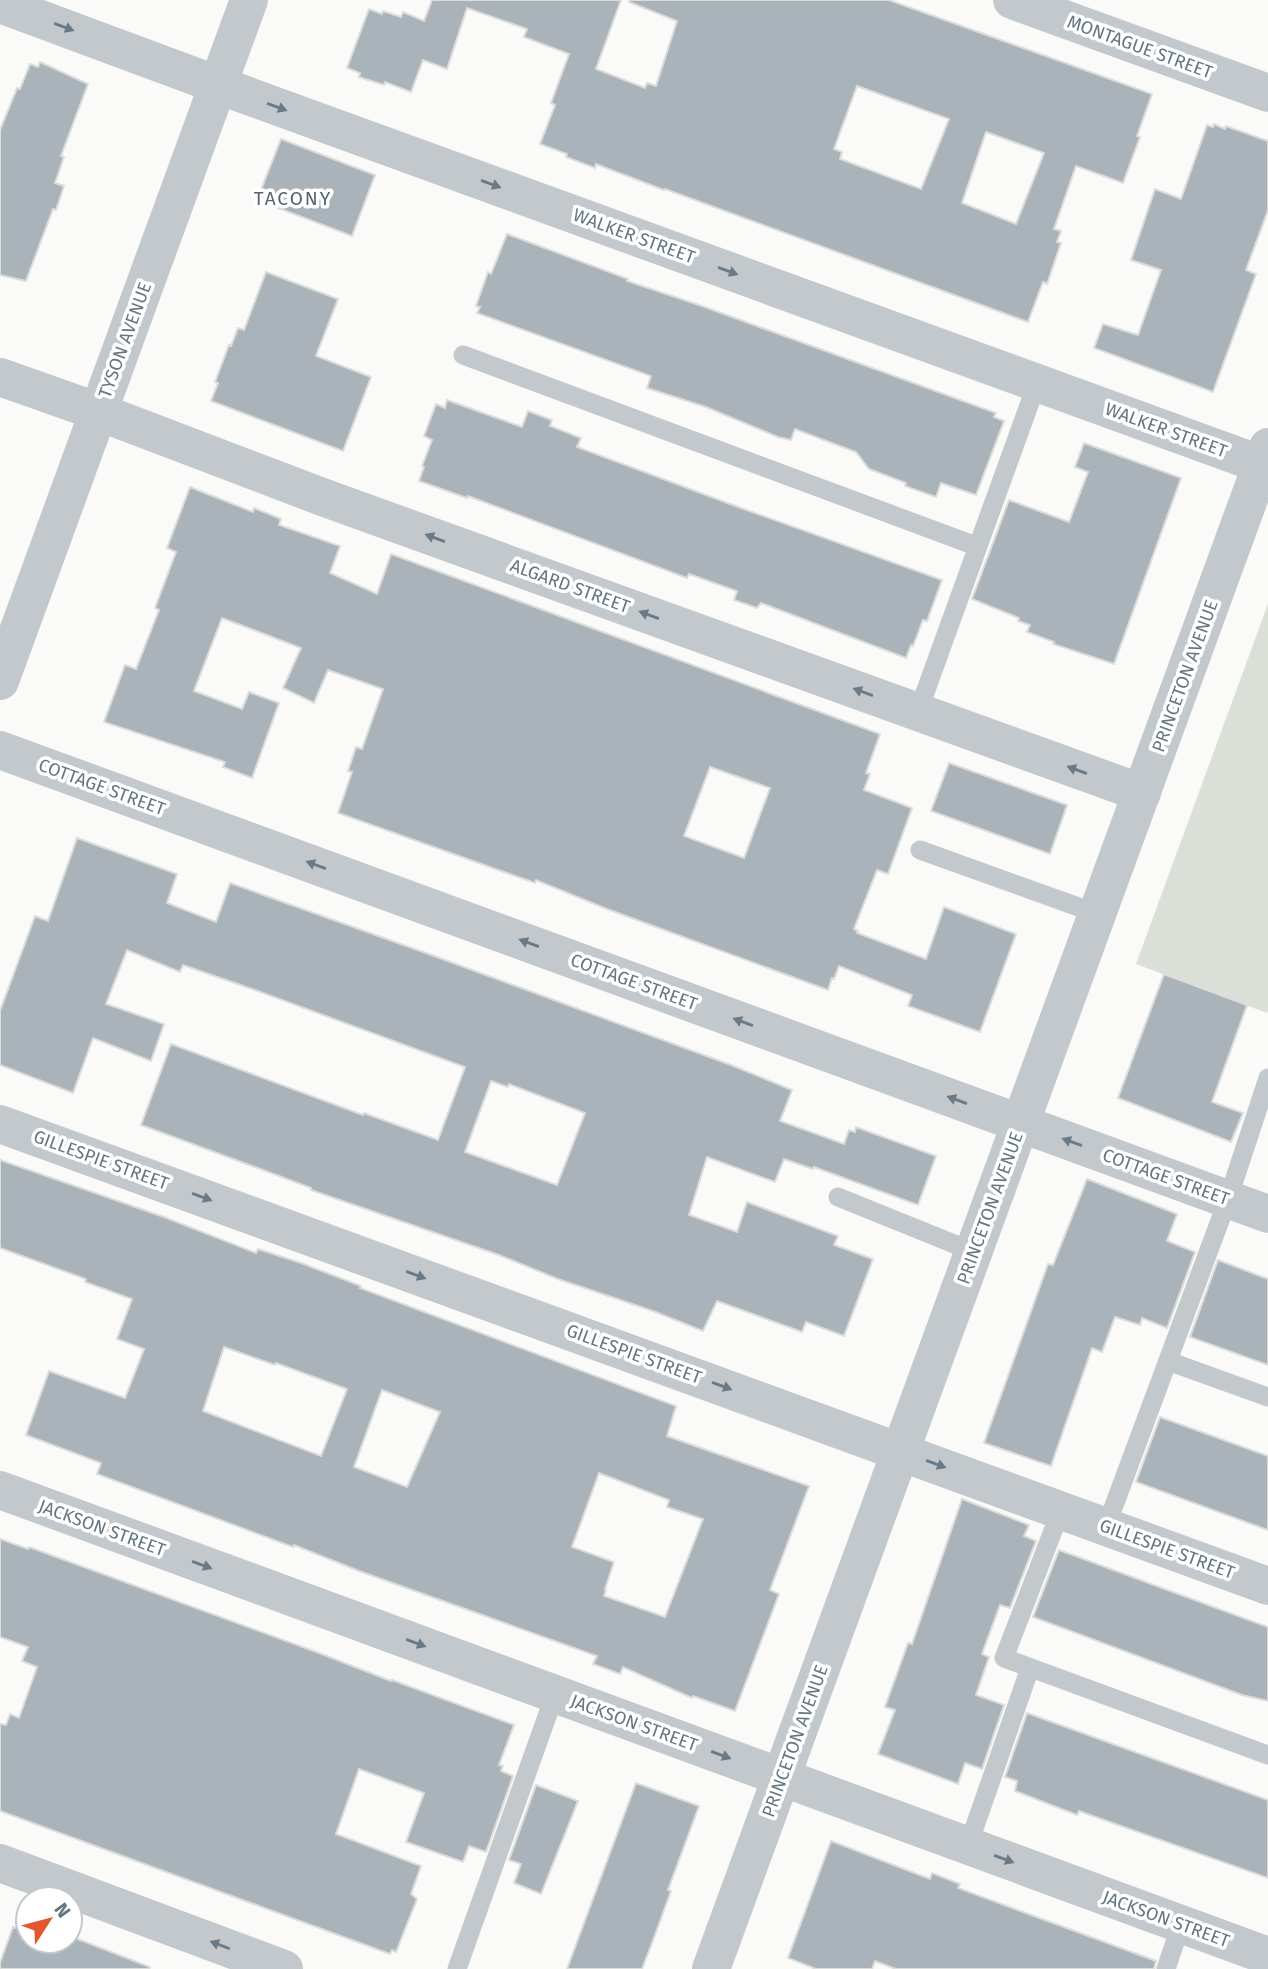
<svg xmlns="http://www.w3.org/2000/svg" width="1268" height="1969" viewBox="0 0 1268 1969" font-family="'Fira Sans',sans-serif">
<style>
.green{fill:#dadfd7}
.building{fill:#aab3b9;stroke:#dcdcda;stroke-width:2;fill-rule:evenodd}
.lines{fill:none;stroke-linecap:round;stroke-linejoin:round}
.service{stroke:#c3c8cc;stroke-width:19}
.minor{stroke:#c3c8cc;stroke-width:38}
.tertiary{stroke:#c3c8cc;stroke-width:38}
.oneway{fill:#6a7a87}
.labels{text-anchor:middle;stroke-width:7;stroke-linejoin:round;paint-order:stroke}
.street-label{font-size:18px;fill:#657683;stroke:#fff}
.neighbourhood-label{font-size:19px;letter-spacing:2px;fill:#57646e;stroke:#fff}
</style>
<rect width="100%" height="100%" fill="#fafaf8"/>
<!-- green -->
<polygon class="green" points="1268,604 1268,1011 1267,1013 1136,964"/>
<!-- building -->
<g class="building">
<path d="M 432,0 L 621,0 L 596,69 L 645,88 L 647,83 L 656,86 L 677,21 L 629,2 L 630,0 L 889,0 L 1152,94 L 1137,136 L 1140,137 L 1123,183 L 1076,166 L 1054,229 L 1061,231 L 1057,242 L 1061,243 L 1047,284 L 1043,282 L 1028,322 L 665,189 L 664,190 L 596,164 L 595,168 L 566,157 L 567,154 L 540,144 L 555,105 L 551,103 L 569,54 L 524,37 L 527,29 L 467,8 L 447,69 L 423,60 L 411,92 L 385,82 L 384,85 L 359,77 L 360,73 L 347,68 L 369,9 L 382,14 L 383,11 L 401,17 L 403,12 L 424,21 ZM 857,86 L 949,119 L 921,189 L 840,159 L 842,152 L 834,149 ZM 986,132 L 1044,153 L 1016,224 L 962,203 Z"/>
<polygon points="40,62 88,84 61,156 64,157 55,183 64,186 56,210 53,209 26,281 0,275 0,130 17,88 20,89 30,64 38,67"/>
<polygon points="1214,124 1225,129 1226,126 1268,141 1268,210 1246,270 1256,274 1213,392 1094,348 1103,324 1138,335 1161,270 1131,260 1155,189 1181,199 1207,125 1213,127"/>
<polygon points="281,139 375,175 352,236 257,200"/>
<polygon points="507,234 628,279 627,281 702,306 996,413 994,417 1004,421 976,495 941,483 936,497 905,486 906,483 869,469 856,452 795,429 791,440 778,437 706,407 647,388 651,376 477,313 480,307 476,306 488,272 491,274"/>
<polygon points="266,272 338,299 316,356 371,377 343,451 211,401 218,383 215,382 229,345 231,346 238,328 244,330"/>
<polygon points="447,400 522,427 528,411 552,420 550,426 581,438 577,447 741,508 942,580 927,621 923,620 913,646 911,645 906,658 761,603 757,608 734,600 737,591 689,574 687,578 468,496 467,498 419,481 424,467 422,466 432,440 424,436 436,404 445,408"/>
<polygon points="1084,443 1181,478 1114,664 1053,644 1054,642 1027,632 1030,625 1018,621 1019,618 972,599 1009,500 1069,522 1088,472 1075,467"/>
<path d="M 190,487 L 253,512 L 254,508 L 281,519 L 279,525 L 340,546 L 330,573 L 377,594 L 391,554 L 880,734 L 866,773 L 870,774 L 864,790 L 912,808 L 888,874 L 877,870 L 854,929 L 858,931 L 857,933 L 926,959 L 944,907 L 1016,934 L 980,1032 L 908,1006 L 912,995 L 839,966 L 834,979 L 832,978 L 828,990 L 607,909 L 536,880 L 535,883 L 338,813 L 352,772 L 348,771 L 356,747 L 362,749 L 383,689 L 328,670 L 314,703 L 283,688 L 301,648 L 222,618 L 194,691 L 242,709 L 249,692 L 279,703 L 252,778 L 223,767 L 225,762 L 104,722 L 125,665 L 136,669 L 159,610 L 155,608 L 176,552 L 167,548 ZM 710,767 L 770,788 L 744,858 L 684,836 Z"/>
<polygon points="949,763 1067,805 1050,854 931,811"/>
<path d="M 77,838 L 177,874 L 167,903 L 216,922 L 230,883 L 426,953 L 731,1065 L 792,1090 L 780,1121 L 844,1144 L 849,1130 L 855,1132 L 856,1127 L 936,1156 L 918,1205 L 814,1167 L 813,1169 L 784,1159 L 775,1182 L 707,1157 L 689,1215 L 737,1232 L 747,1202 L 838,1236 L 834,1245 L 873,1259 L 844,1336 L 806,1322 L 802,1332 L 717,1301 L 703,1331 L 653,1311 L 558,1279 L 499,1255 L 311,1190 L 311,1188 L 263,1170 L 141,1125 L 171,1044 L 363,1115 L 364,1113 L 438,1140 L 465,1067 L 255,990 L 183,965 L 180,972 L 127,950 L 106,1004 L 164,1024 L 151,1061 L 93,1038 L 73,1093 L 0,1065 L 0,1011 L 35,916 L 48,921 ZM 491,1081 L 508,1087 L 509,1084 L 585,1113 L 557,1185 L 465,1152 Z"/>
<polygon points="1164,974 1247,1005 1212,1102 1243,1113 1231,1142 1118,1098"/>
<path d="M 0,1160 L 164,1217 L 256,1253 L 258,1249 L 301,1263 L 361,1286 L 360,1288 L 676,1406 L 667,1436 L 809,1486 L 770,1590 L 779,1594 L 735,1711 L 693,1696 L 692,1698 L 623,1667 L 620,1674 L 593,1664 L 597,1656 L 359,1571 L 294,1545 L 293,1547 L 97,1474 L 101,1463 L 26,1435 L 49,1371 L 125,1398 L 144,1349 L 117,1339 L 132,1299 L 85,1282 L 86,1279 L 0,1248 ZM 224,1347 L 275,1365 L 276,1363 L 347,1389 L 321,1456 L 203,1411 ZM 382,1390 L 440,1412 L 407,1487 L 354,1467 ZM 599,1473 L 669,1500 L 667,1507 L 703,1519 L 665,1617 L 604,1596 L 606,1590 L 605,1589 L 614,1562 L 572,1547 Z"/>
<polygon points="1087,1179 1177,1214 1167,1241 1195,1252 1167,1328 1142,1318 1140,1325 1115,1317 1102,1352 1092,1348 1051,1466 984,1443 1048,1264 1053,1265"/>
<polygon points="1218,1260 1268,1279 1268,1365 1190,1337"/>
<polygon points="1160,1417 1268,1456 1268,1530 1136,1482"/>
<polygon points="962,1499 1029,1525 1024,1536 1036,1541 1010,1608 1000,1605 982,1654 989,1657 976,1695 1004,1705 982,1769 965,1763 958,1784 878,1754 895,1710 885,1707 908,1643 912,1644"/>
<polygon points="0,1539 28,1549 29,1547 319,1653 391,1681 392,1680 514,1725 499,1765 503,1766 501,1771 513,1776 486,1852 469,1846 463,1862 406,1842 424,1793 359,1769 336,1834 421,1866 411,1894 417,1899 396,1952 392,1950 390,1954 0,1811 0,1724 6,1725 10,1714 19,1718 37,1667 22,1661 28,1647 0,1637"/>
<polygon points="1059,1550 1268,1627 1268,1701 1242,1695 1033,1617"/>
<polygon points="1027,1713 1268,1800 1268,1878 1079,1811 1077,1815 1015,1791 1017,1781 1005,1777"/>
<polygon points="636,1783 699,1806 668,1890 671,1891 652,1943 642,1969 567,1969"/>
<polygon points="536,1785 578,1801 541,1894 514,1883 521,1864 509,1860"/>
<polygon points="831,1841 930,1879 932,1873 960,1884 958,1888 1156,1961 1154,1969 896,1969 875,1961 872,1969 816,1969 788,1958"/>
<polygon points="20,1917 28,1920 28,1941 70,1941 70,1936 150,1967 149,1969 0,1969 0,1963 13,1927 16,1928"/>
</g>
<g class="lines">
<!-- service -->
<g class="service">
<polyline points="463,355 976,546"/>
<polyline points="918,712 1037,383"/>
<polyline points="920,850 1098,914"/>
<polyline points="838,1197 974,1252"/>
<polyline points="1168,1361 1268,1397"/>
<polyline points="1061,1510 1004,1658 1268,1755"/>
<polyline points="1106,1527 1228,1199 1268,1078"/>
<polyline points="968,1846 1030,1668"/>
<polyline points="457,1969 555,1694"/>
<polyline points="1166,1969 1181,1924"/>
</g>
<!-- minor -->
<g class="minor">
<polyline points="1012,0 1268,93"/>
<polyline points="0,4 218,85 1268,467"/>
<polyline points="0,377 99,412 325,498 1142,793"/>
<polyline points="0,750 1268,1214"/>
<polyline points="0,1124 1268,1586"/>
<polyline points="0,1490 1268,1956"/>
<polyline points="0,1863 284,1969"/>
</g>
<!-- tertiary -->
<g class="tertiary">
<polyline points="0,681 249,0"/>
<polyline points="711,1969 1268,447"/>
</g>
</g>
<!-- one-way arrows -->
<defs><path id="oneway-solid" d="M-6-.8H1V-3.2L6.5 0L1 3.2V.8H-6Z" transform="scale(1.75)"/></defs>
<g class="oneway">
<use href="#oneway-solid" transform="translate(64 27) rotate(20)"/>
<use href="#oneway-solid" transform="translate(277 107) rotate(20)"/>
<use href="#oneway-solid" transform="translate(491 184) rotate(20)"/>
<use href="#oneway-solid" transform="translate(728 271) rotate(20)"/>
<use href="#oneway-solid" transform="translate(435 538) rotate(-160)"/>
<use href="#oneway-solid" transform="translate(649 615) rotate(-160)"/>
<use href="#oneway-solid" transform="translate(863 692) rotate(-160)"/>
<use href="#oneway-solid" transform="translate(1077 770) rotate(-160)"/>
<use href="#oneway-solid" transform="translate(316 865) rotate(-160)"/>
<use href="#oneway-solid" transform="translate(529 943) rotate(-160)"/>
<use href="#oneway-solid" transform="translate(743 1022) rotate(-160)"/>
<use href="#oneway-solid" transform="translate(957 1100) rotate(-160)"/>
<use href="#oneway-solid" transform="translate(1072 1142) rotate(-160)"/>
<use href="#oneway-solid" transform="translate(202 1197) rotate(20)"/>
<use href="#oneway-solid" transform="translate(416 1275) rotate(20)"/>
<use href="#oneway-solid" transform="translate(722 1386) rotate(20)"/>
<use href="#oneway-solid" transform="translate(936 1464) rotate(20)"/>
<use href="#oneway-solid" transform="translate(202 1565) rotate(20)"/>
<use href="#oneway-solid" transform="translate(416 1643) rotate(20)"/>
<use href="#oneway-solid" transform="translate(721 1755) rotate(20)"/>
<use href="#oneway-solid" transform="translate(1004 1859) rotate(20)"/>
<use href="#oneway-solid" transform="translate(220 1945) rotate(-159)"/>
</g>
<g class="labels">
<!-- street labels -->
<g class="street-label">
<text transform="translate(1140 47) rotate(20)" y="6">MONTAGUE STREET</text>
<text transform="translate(634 236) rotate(20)" y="6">WALKER STREET</text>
<text transform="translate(125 340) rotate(-70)" y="6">TYSON AVENUE</text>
<text transform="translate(1166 430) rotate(20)" y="6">WALKER STREET</text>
<text transform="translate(570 586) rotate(20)" y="6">ALGARD STREET</text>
<text transform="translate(1185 676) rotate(-70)" y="6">PRINCETON AVENUE</text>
<text transform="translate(102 787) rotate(20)" y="6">COTTAGE STREET</text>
<text transform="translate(634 982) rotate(20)" y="6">COTTAGE STREET</text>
<text transform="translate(101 1160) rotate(20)" y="6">GILLESPIE STREET</text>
<text transform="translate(1166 1177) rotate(20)" y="6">COTTAGE STREET</text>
<text transform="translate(990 1208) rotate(-70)" y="6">PRINCETON AVENUE</text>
<text transform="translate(634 1354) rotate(20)" y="6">GILLESPIE STREET</text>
<text transform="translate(102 1528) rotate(20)" y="6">JACKSON STREET</text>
<text transform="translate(1167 1549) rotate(20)" y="6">GILLESPIE STREET</text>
<text transform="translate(634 1723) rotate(20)" y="6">JACKSON STREET</text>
<text transform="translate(795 1741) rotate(-70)" y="6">PRINCETON AVENUE</text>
<text transform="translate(1166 1919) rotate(20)" y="6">JACKSON STREET</text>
</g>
<!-- neighbourhood labels -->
<g class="neighbourhood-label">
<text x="293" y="205">TACONY</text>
</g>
</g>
<!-- north arrow -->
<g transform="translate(49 1920) rotate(54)"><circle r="33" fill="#ffffff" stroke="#c1c8cd" stroke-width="2"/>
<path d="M0-5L12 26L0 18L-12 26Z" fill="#e4572e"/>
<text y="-10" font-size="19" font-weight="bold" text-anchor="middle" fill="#657683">N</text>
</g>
</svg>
